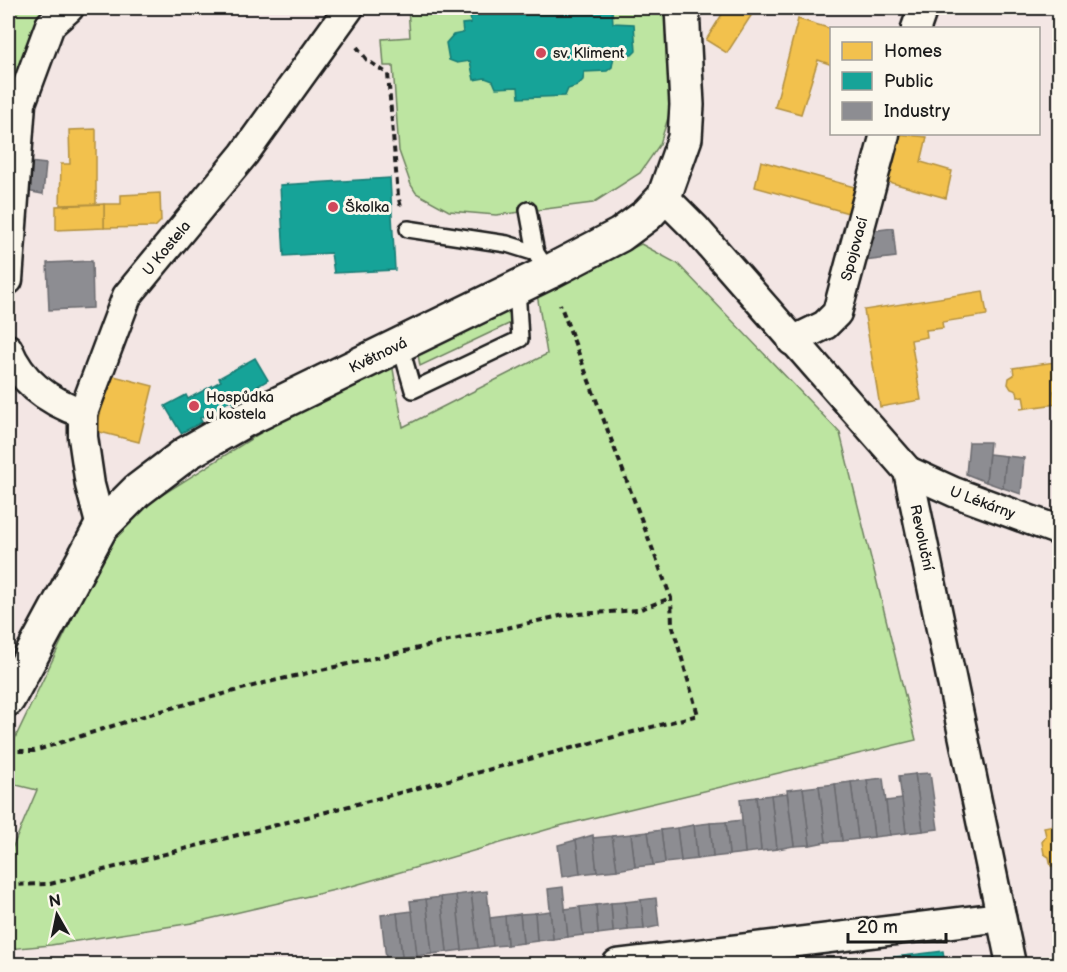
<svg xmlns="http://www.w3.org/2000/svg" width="1067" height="972" viewBox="0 0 1067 972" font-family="'Balsamiq Sans',sans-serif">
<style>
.green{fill:#bde5a1;stroke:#6c805e;stroke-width:1.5}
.homes{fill:#f2c14e;stroke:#b2903f;stroke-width:1.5}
.public{fill:#17a398;stroke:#187a73;stroke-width:1.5}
.industry{fill:#8d8d92;stroke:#6b6b6f;stroke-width:1.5}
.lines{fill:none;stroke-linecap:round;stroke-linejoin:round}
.lane-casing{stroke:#1c1c1c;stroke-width:20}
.street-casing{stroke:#1c1c1c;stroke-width:33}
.secondary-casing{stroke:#1c1c1c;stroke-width:38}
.path{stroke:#1c1c1c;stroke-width:4;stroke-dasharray:6 4.5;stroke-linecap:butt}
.lane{stroke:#fbf7ec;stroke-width:15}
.street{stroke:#fbf7ec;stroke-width:28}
.secondary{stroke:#fbf7ec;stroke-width:33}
.poi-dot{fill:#d1495b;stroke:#fbf7ec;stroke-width:2}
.labels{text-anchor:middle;stroke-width:6;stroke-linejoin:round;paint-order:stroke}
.poi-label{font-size:15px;fill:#1c1c1c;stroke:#fbf7ec;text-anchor:start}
.street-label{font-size:15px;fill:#1c1c1c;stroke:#fbf7ec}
</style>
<rect width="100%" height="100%" fill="#f3e6e4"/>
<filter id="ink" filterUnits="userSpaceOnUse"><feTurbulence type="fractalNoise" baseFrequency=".0167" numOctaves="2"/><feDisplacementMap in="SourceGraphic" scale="12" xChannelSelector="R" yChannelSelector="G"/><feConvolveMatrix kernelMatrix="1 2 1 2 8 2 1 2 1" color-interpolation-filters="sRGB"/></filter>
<g filter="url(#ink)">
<!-- green -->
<g class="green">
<polygon points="8,8 49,8 8,121"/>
<polygon points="408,8 666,8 671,108 660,144 640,173 593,203 496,215 449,211 416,193 411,185 399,151 393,66 384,66 382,39 410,37"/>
<polygon points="641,244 678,264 840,433 916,740 563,825 352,886 192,923 51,945 8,949 8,858 37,790 8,783 8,753 106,548 127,517 308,403 392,363 403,427 547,354 537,294"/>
<polygon points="509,307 513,322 420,366 417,349"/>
</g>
<!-- homes -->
<g class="homes">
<polygon points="726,8 756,8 727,53 706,40"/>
<polygon points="798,19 832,29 832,65 818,60 801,114 775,107"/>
<polygon points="96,129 96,204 60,205 61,164 70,164 69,130"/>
<polygon points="898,134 927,137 921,162 952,171 946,198 885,181"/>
<polygon points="761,161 858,188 852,214 755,187"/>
<polygon points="160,193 161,221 155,227 104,228 104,204 121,204 121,195"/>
<polygon points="104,204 104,228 56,230 56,206"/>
<polygon points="983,291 987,315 942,322 943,328 926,330 927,337 911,340 921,400 880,407 864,310"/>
<polygon points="1055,362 1059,391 1054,391 1056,404 1020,409 1025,407 1023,396 1018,397 1017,391 1011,389 1008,384 1009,378 1014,375 1013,368"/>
<polygon points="110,375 153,386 139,442 96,431"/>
<polygon points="1060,824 1060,865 1051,866 1049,857 1044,854 1042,842 1046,836 1044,827"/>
</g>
<!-- public -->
<g class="public">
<polygon points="497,8 588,8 592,11 612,10 613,23 634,24 636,51 632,55 614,56 612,67 607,71 584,72 583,80 577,86 568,89 565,96 519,98 518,87 496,88 493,81 485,78 474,80 470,61 457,63 449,60 446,43 453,35 463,33 462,24 471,23 470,16 495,12"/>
<polygon points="390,178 395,270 334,273 331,253 284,256 280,185"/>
<polygon points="255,358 268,380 258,386 260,389 233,404 231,400 200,418 202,422 181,433 165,406 186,395 188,399 221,381 219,378"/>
<polygon points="943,951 945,964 863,964 863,961"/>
</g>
<!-- industry -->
<g class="industry">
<polygon points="29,162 46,164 43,194 26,191"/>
<polygon points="893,228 896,257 863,261 871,231"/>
<polygon points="92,261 93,308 49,310 47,263"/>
<polygon points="969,442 990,442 986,482 966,474"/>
<polygon points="989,454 1006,456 1003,488 986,482"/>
<polygon points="1006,456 1024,458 1021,494 1003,488"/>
<polygon points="930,773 938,829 923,831 915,774"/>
<polygon points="915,774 923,831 906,833 899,776"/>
<polygon points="883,778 890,835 874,837 867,780"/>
<polygon points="867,780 874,837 858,839 851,782"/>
<polygon points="851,782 858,839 842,841 835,784"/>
<polygon points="835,784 842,841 826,842 819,786"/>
<polygon points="819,786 826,842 810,845 803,788"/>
<polygon points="803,788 810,845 794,846 787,790"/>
<polygon points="787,793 794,846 777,849 771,795"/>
<polygon points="771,795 777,849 761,851 756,797"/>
<polygon points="756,797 761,851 745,853 740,799"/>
<polygon points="902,799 906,833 890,835 886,801"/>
<polygon points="742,820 745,853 729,855 726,822"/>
<polygon points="726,822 729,855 713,857 710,823"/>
<polygon points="710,823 713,857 697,859 694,825"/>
<polygon points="694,825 697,859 681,861 677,828"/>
<polygon points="677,828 681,861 665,863 661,830"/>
<polygon points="661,830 665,863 653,865 648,832"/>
<polygon points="648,832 653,865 635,867 631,834"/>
<polygon points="631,834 635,867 617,870 612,836"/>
<polygon points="593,835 597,872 580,874 576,840"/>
<polygon points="612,836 617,870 597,872 593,838"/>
<polygon points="576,840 580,874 562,877 558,845"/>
<polygon points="563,887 568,937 553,939 548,889"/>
<polygon points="487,891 493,946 478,948 471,893"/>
<polygon points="471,893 478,948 462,950 456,895"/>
<polygon points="456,895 462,950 447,952 441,897"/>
<polygon points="441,897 447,952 432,954 426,899"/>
<polygon points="656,898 659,926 644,929 641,900"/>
<polygon points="426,899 432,954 417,956 410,901"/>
<polygon points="641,900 644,929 628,930 625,902"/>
<polygon points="625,902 628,930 613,932 611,903"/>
<polygon points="611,903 613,932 598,934 596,905"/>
<polygon points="596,905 598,934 583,935 580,907"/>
<polygon points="580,907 583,935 568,937 565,909"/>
<polygon points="412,911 417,956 402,957 397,913"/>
<polygon points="550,911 553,939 537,941 535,913"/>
<polygon points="397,913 402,957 386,959 381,915"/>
<polygon points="535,913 537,941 523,943 520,914"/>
<polygon points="520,914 523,943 507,945 505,916"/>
<polygon points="505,916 507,945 493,946 490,918"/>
</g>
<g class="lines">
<!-- lane casing -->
<g class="lane-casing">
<g id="lane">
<polyline points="528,210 536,253"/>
<polyline points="408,229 507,244 536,253 549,272"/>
<polyline points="400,345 413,390 520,339 517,287"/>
</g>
</g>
<!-- street casing -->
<g class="street-casing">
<g id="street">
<polyline points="916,28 923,8"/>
<path id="s1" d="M 664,197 L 696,229 L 908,471 L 1011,964"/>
<polyline points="8,280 21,103 50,25 69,8"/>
<path id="s2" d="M 792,341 L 825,325 L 837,313 L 885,134"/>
<path d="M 8,349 C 21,382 50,402 83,413"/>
<path id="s3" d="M 908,471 L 954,492 L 1060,531"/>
<path id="s4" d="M 101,527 L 90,485 L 83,437 L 83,413 L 127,296 L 244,154 L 349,8"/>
<polyline points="617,964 1001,917"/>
</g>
</g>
<!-- secondary casing -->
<g class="secondary-casing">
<g id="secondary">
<path id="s5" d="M 8,699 L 101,527 L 137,491 L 187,453 L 245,420 L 549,272 L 620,235 L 647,215 L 664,197 L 685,138 L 687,105 L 682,8"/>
</g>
</g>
<!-- path -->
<g class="path">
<polyline points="14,8 24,11"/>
<polyline points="357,47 367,60 388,74 398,196 401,207"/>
<polyline points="8,751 34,751 150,714 264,683 564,615 638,610 671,598"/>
<polyline points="8,885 50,884 698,715 672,624 671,598 560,304"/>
</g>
<!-- lane -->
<use href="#lane" class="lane"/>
<!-- street -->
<use href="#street" class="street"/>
<!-- secondary -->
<use href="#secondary" class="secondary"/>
</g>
</g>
<!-- markers -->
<g class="poi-dot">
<circle cx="541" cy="53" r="6"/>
<circle cx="333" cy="207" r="6"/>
<circle cx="194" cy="406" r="6"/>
</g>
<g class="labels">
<!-- poi labels -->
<g class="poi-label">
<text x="553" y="58">sv. Kliment</text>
<text x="345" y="212">Školka</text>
<text x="206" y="402">Hospůdka<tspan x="206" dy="17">u kostela</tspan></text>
</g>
<!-- street labels -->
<g class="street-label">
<text dy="5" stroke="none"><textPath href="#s4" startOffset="303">U Kostela</textPath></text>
<text dy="5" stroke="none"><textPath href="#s2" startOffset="120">Spojovací</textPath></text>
<text dy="5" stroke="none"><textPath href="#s5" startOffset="524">Květnová</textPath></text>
<text dy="5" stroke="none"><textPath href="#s3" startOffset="81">U Lékárny</textPath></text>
<text dy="5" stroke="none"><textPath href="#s1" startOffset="435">Revoluční</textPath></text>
</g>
</g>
<!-- margin -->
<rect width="1067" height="972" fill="none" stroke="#fbf7ec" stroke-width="30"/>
<rect x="15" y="15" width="1037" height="942" fill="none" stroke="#1c1c1c" stroke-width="2" filter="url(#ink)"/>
<!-- legend -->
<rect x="830" y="27" width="210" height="108" fill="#fbf7ec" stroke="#a29f99" stroke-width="1.5"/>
<rect x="842" y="42" width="30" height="18" fill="#f2c14e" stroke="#a29f99" stroke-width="1.5"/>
<text x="884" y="57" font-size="18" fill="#1c1c1c">Homes</text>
<rect x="842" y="72" width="30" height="18" fill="#17a398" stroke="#a29f99" stroke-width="1.5"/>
<text x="884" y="87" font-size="18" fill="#1c1c1c">Public</text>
<rect x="842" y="102" width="30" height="18" fill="#8d8d92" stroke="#a29f99" stroke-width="1.5"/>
<text x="884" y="117" font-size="18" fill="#1c1c1c">Industry</text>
<!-- north arrow -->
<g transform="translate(57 915) rotate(351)" stroke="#fbf7ec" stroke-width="4.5" paint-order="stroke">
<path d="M0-4.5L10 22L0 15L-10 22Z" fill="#1c1c1c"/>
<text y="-9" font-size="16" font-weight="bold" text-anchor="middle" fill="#1c1c1c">N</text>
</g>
<!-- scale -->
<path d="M848 933v9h98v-9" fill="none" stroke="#1c1c1c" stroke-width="3"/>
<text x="857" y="933" font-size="18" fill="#1c1c1c" stroke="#fbf7ec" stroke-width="4.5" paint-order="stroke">20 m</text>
</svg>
